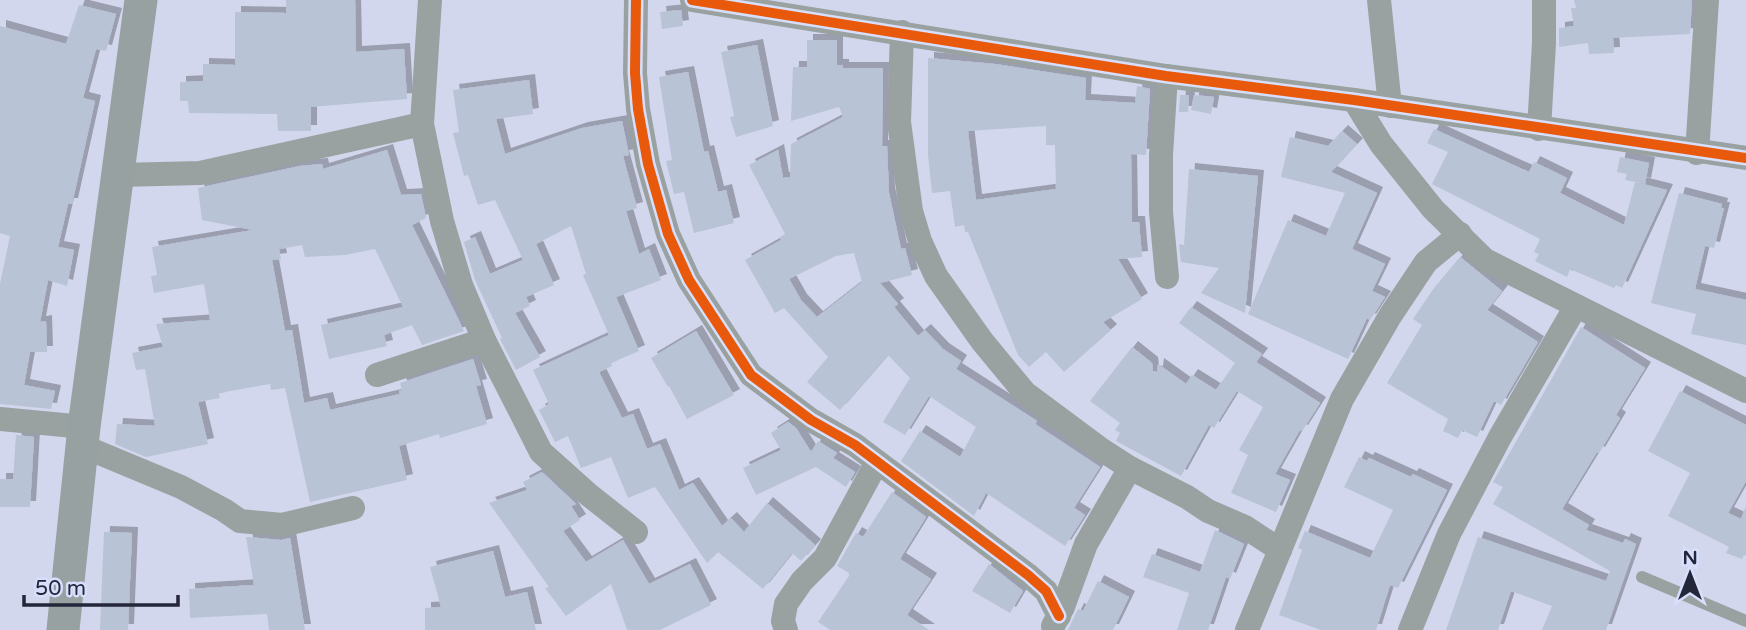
<svg xmlns="http://www.w3.org/2000/svg" width="1746" height="630" viewBox="0 0 1746 630" font-family="'Varela Round',sans-serif">
<style>
.building{fill:#b8c3d6;fill-rule:evenodd;filter:url(#shadow)}
.lines{fill:none;stroke-linecap:round;stroke-linejoin:round}
.lane{stroke:#99a2a0;stroke-width:12}
.street{stroke:#99a2a0;stroke-width:24}
.secondary{stroke:#97a1a2;stroke-width:33}
.cycleway-casing{stroke:#d7dffc;stroke-width:15}
.cycleway{stroke:#e8590c;stroke-width:10}
</style>
<defs>
<filter id="shadow"><feDropShadow dx="6" dy="-6" stdDeviation="0" flood-color="#0004"/></filter>
</defs>
<rect width="100%" height="100%" fill="#d2d7ed"/>
<!-- building -->
<g class="building">
<polygon points="286,0 355,0 356,52 404,49 407,99 311,107 311,131 278,131 277,114 189,113 188,101 180,101 180,82 203,81 203,64 235,65 235,12 286,13"/>
<polygon points="1574,0 1692,0 1690,34 1613,38 1614,53 1589,54 1588,43 1559,47 1559,28 1574,26 1571,8 1576,8"/>
<polygon points="79,5 116,14 106,51 96,49 83,98 95,101 72,204 68,204 58,247 74,250 67,286 48,280 40,322 46,321 47,352 30,352 24,385 55,391 51,409 0,404 0,284 10,236 0,233 0,26 66,44"/>
<polygon points="681,10 683,26 662,29 660,12"/>
<path d="M 807,40 L 837,40 L 837,65 L 843,65 L 843,68 L 883,68 L 882,146 L 887,146 L 889,193 L 901,249 L 905,248 L 912,275 L 880,283 L 898,304 L 894,307 L 918,336 L 925,330 L 943,349 L 961,361 L 956,369 L 1037,421 L 1035,424 L 1100,467 L 1074,508 L 1085,515 L 1065,546 L 986,493 L 974,516 L 901,461 L 920,431 L 960,457 L 976,427 L 929,396 L 905,435 L 883,422 L 910,378 L 888,355 L 840,410 L 807,382 L 828,357 L 784,308 L 775,313 L 745,260 L 781,240 L 780,237 L 785,234 L 749,165 L 778,150 L 783,178 L 790,177 L 791,144 L 843,117 L 839,107 L 791,121 L 793,67 L 807,67 ZM 854,253 L 862,282 L 817,317 L 801,300 L 789,279 L 836,256 Z"/>
<polygon points="757,45 773,126 736,137 730,117 734,116 721,52"/>
<path d="M 928,58 L 995,64 L 1086,78 L 1085,100 L 1135,103 L 1137,86 L 1150,89 L 1146,155 L 1131,154 L 1132,222 L 1139,222 L 1142,257 L 1118,259 L 1142,299 L 1103,322 L 1111,330 L 1064,372 L 1046,352 L 1029,367 L 1018,355 L 968,232 L 965,232 L 964,225 L 955,227 L 950,191 L 932,193 L 928,155 ZM 1046,126 L 1046,145 L 1055,145 L 1056,189 L 976,200 L 968,131 Z"/>
<polygon points="688,72 704,152 708,151 718,192 726,190 734,223 694,233 684,192 674,194 666,161 672,160 659,77"/>
<polygon points="529,80 533,114 496,119 505,154 582,128 622,121 629,155 623,156 637,208 626,211 639,254 649,249 661,280 616,297 639,351 611,363 612,366 599,372 622,418 633,414 647,449 660,444 679,490 693,483 722,526 731,518 744,532 767,503 815,545 801,561 792,553 763,589 718,552 707,563 655,487 628,498 611,457 581,468 568,436 555,442 539,410 549,404 533,370 609,335 583,275 586,274 571,226 536,244 554,285 526,297 530,306 515,313 540,357 516,370 500,339 502,338 475,280 464,242 475,237 490,274 523,260 495,200 478,205 468,175 464,176 453,133 459,132 453,90"/>
<polygon points="1180,95 1189,95 1188,112 1179,112"/>
<polygon points="1194,95 1214,97 1211,114 1191,110"/>
<polygon points="1434,129 1529,172 1534,162 1567,178 1560,193 1624,225 1635,182 1667,190 1622,288 1616,285 1614,288 1570,269 1567,277 1535,261 1539,254 1534,252 1540,239 1432,184 1448,152 1427,143"/>
<polygon points="1342,131 1357,144 1331,172 1377,193 1352,249 1385,264 1372,291 1385,297 1370,320 1367,318 1348,359 1248,314 1288,220 1326,236 1345,193 1281,177 1290,137 1328,146"/>
<polygon points="387,150 401,195 421,194 426,218 412,225 464,331 422,345 412,325 384,335 387,346 329,359 321,325 403,307 375,249 345,255 305,257 302,245 279,249 281,259 272,260 285,331 292,330 304,403 327,398 330,410 400,394 399,391 402,390 400,383 473,359 481,385 476,386 487,424 440,438 439,434 399,446 407,480 310,502 285,388 271,390 270,384 219,393 220,398 198,402 208,444 146,457 115,444 117,424 155,426 145,369 136,370 132,353 163,347 156,324 210,320 204,284 154,293 151,276 157,275 152,247 253,230 202,220 198,188 300,166 322,164 323,169"/>
<polygon points="1620,157 1649,163 1645,184 1625,180 1627,174 1617,172"/>
<polygon points="1189,169 1258,176 1245,313 1201,293 1219,268 1181,262 1179,244 1184,245"/>
<polygon points="1679,193 1722,204 1721,208 1724,208 1714,248 1705,246 1695,289 1746,300 1746,345 1691,334 1696,314 1651,303"/>
<polygon points="1460,257 1502,291 1487,310 1538,342 1501,405 1494,401 1477,437 1462,430 1458,438 1443,431 1448,419 1387,383 1422,325 1413,319 1434,288"/>
<polygon points="1191,307 1262,354 1256,362 1320,403 1302,431 1300,430 1275,474 1290,480 1276,512 1231,493 1248,455 1239,450 1263,407 1237,391 1214,428 1209,425 1181,476 1116,441 1120,433 1115,430 1120,423 1090,401 1132,347 1152,363 1153,371 1157,372 1158,364 1186,384 1192,375 1216,390 1235,363 1179,323"/>
<polygon points="1581,327 1645,368 1616,415 1620,418 1599,453 1597,452 1562,509 1589,525 1586,530 1623,543 1625,539 1636,544 1606,630 1542,630 1552,606 1511,591 1498,630 1446,630 1478,537 1606,581 1610,571 1493,504 1503,487 1493,482"/>
<polygon points="696,331 734,395 687,419 669,386 668,387 651,358"/>
<polygon points="1680,391 1746,425 1746,481 1728,513 1741,519 1746,506 1746,556 1744,555 1742,559 1726,553 1729,547 1668,516 1690,473 1648,451"/>
<polygon points="788,422 796,428 811,452 818,441 837,453 833,458 855,472 846,487 816,467 756,495 743,468 781,450 771,433"/>
<polygon points="16,435 34,437 30,507 0,507 0,479 13,479"/>
<polygon points="1359,457 1367,461 1369,458 1411,477 1413,474 1447,490 1398,588 1390,585 1376,630 1321,630 1279,615 1302,550 1298,548 1305,531 1370,558 1393,510 1344,487"/>
<polygon points="542,472 576,504 571,506 580,520 563,531 586,562 623,540 649,584 690,564 711,605 660,630 627,630 611,584 566,616 545,588 549,587 489,503 527,490 523,482"/>
<polygon points="892,492 926,517 900,559 931,579 907,615 929,630 830,630 818,622 849,576 849,573 837,566 856,533 863,537"/>
<polygon points="1215,530 1244,544 1230,579 1226,577 1208,630 1177,630 1189,593 1143,577 1152,554 1200,572"/>
<polygon points="104,532 132,533 128,630 100,630"/>
<polygon points="246,537 281,540 290,538 305,630 269,630 267,614 190,618 189,589 254,585"/>
<polygon points="493,551 505,597 527,592 536,630 425,630 425,608 441,607 430,567"/>
<polygon points="989,564 1023,591 1010,613 972,591"/>
<polygon points="1098,581 1129,597 1113,630 1068,630 1078,609 1083,611"/>
</g>
<g class="lines">
<!-- lane -->
<polyline class="lane" points="1642,577 1746,621"/>
<!-- street -->
<g class="street">
<polyline points="430,0 422,124 442,221 461,285 484,340 541,452 589,495 636,532"/>
<polyline points="636,0 635,73 638,109 648,164 668,234 689,280 751,375 811,420 855,445 1028,575 1046,591 1059,616"/>
<polyline points="692,0 1166,76 1354,100 1746,158"/>
<polyline points="1379,0 1390,106"/>
<polyline points="902,32 899,122 911,211 920,241 936,276 982,341 1025,393 1099,448 1130,468 1187,497 1208,511 1245,527 1280,550"/>
<polyline points="1166,76 1161,155 1161,212 1167,277"/>
<polyline points="1354,100 1381,144 1433,209 1485,260 1746,391"/>
<polyline points="1539,129 1544,43 1544,0"/>
<polyline points="1697,153 1707,0"/>
<polyline points="119,175 200,173 422,124"/>
<polyline points="377,375 484,340"/>
<polyline points="0,419 84,427"/>
<polyline points="82,451 92,450 181,487 224,510 240,521 282,525 353,508"/>
<polyline points="1053,626 1063,607 1086,544 1130,468"/>
<polyline points="786,630 783,621 786,604 802,581 825,558 877,462"/>
<polyline points="1247,630 1342,399 1390,316 1426,262 1460,234"/>
<polyline points="1410,630 1449,534 1500,437 1576,306"/>
</g>
<!-- secondary -->
<polyline class="secondary" points="63,630 84,427 141,0"/>
<!-- cycleway casing -->
<g class="cycleway-casing">
<g id="cycleway">
<polyline points="636,0 635,73 638,109 648,164 668,234 689,280 751,375 811,420 855,445 1028,575 1046,591 1059,616"/>
<polyline points="692,0 1166,76 1354,100 1746,158"/>
</g>
</g>
<!-- cycleway -->
<use href="#cycleway" class="cycleway"/>
</g>
<!-- north arrow -->
<g transform="translate(1690 574)" stroke="#d7dffc" stroke-width="5" paint-order="stroke">
<path d="M0-5L12 26L0 18L-12 26Z" fill="#232739"/>
<text y="-10" font-size="19" font-weight="bold" text-anchor="middle" fill="#232739">N</text>
</g>
<!-- scale -->
<path d="M24 595v10h154v-10" fill="none" stroke="#232739" stroke-width="3.5"/>
<text x="35" y="595" font-size="21" fill="#232739" stroke="#d7dffc" stroke-width="5" paint-order="stroke">50 m</text>
</svg>
